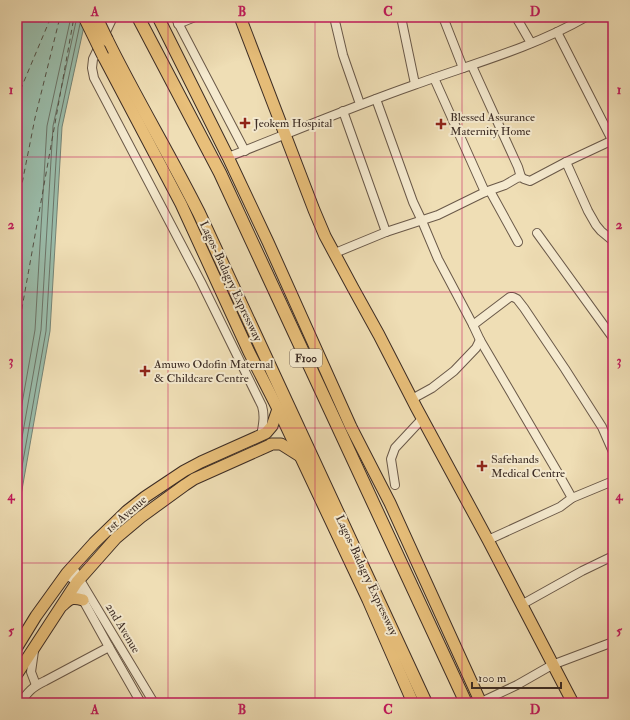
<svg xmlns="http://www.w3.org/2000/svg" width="630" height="720" viewBox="0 0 630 720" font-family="'IM FELL Double Pica',serif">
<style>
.water{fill:#9abcaa;stroke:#758375}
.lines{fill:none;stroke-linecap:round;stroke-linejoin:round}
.shore{stroke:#6c7468;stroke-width:1}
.ferry{stroke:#545146;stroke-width:1;stroke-dasharray:5 4;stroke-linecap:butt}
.minor-casing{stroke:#6a5949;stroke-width:10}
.major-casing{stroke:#3d2d25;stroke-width:13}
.highway-casing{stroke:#3d2d25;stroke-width:14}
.minor{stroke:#f5eacf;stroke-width:8}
.major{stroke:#e8bf7a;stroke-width:11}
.highway{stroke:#e8bf7a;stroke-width:12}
.major-bridge-casing{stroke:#3d2d25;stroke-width:13;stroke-linecap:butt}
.highway-bridge-casing{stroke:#3d2d25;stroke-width:14;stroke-linecap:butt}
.major-bridge{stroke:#e8bf7a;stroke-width:11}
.highway-bridge{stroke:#e8bf7a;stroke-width:12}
.grid{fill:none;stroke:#c2185b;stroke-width:1;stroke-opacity:0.55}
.poi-dot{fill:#8f2418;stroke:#f5eacf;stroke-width:1.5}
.labels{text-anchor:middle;stroke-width:4;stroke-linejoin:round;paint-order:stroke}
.shield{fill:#f5eacf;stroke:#746658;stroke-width:1}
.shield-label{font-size:11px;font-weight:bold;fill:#3d2d25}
.poi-label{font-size:12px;fill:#3d2d25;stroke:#f5eacf;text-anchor:start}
.street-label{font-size:12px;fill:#3d2d25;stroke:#f5eacf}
.neatline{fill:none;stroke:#c2185b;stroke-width:1.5}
.grid-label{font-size:13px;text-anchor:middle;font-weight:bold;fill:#c2185b}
</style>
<rect width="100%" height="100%" fill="#efdeb5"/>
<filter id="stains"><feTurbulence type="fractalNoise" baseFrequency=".005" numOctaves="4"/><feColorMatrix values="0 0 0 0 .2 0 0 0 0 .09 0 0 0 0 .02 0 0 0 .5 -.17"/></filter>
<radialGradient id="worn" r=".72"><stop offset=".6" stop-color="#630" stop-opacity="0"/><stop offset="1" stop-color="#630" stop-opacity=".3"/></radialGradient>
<!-- water -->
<polygon class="water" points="17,17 86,17 62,127 50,331 17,518"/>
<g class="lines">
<!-- shore -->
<g class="shore">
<polyline points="17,432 35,330 47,126 71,17"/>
<polyline points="17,466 41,330 53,126 77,17"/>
<polyline points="17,495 46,331 58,127 80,24"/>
</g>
<!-- ferry -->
<g class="ferry">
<polyline points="17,98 51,17"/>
<polyline points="17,209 35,118 60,17"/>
<polyline points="17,336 74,17"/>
</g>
<!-- minor casing -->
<g class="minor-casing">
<g id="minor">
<path d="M 113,17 L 93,59 L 92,68 L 94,78 L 201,282 L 262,406 C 265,416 263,425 261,436"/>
<polyline points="175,17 245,151"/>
<polyline points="334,17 343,55 360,104"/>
<polyline points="401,17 415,84"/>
<polyline points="443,17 463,68"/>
<polyline points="516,17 531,43"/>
<polyline points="178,24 195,17"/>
<polyline points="557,32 612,140"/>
<polyline points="472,66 518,167 521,177"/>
<polyline points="434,78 485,192"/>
<polyline points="376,99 413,202 422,221 438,259 473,325"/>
<polyline points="343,111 386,232"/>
<path d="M 228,157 C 290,133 351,107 414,85 C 472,64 532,48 586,17"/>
<polyline points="566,162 588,211 596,225 601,231 613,241"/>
<polyline points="490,191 518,242"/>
<polyline points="537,233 613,338"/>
<polyline points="335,253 386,232 438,215 485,192 505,185 517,178 521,177 524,179 530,181 566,162 613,140"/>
<polyline points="412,399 432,388 454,371 476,348 480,340"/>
<polyline points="395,485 391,459 395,448 422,419"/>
<polyline points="572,498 558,473 480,340 473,325 510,297 513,297 517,299 524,308 565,369 602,427 613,452"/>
<polyline points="488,540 560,507 572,498 613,481"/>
<polyline points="72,567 77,574 82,577 80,580 154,703"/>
<polyline points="67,573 71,578 77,582 77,589 83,600 109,647 141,703"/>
<polyline points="521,605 582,571 613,556"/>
<polyline points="34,651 31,672 36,685"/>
<polyline points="481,702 517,685 552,665 613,642"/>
<path d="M 20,703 C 28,692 32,687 45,681 L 109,647"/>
</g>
</g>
<!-- major casing -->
<g class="major-casing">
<g id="major">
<polyline points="158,17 228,157 268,242 351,427 390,503 481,703"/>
<polyline points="240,17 314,210 325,236 353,288 379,335 416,407 488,540 573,703"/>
<polyline points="103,56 181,204 249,352 278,409 368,600 413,703"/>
<path d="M 63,605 C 70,598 73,597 83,600"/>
<polyline points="17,647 36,616 67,573 94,543 127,511 145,497 184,471 201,462 266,433 272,426 278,409"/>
<polyline points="17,674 77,582 116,538 141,517 185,485 194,479 270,445 271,444 281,444 300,456"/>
</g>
</g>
<!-- highway casing -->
<g class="highway-casing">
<g id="highway">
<polyline points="138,17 220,173 466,703"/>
<path d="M 107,40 C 136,99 170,155 199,213 L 426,703"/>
</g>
</g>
<!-- minor -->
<use href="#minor" class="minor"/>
<!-- major -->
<use href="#major" class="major"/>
<!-- highway -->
<use href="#highway" class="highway"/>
<!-- major-bridge casing -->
<g class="major-bridge-casing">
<polyline id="major-bridge" points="84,17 103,56"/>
</g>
<!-- highway-bridge casing -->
<g class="highway-bridge-casing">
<polyline id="highway-bridge" points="96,17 107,40"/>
</g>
<!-- major-bridge -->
<use href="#major-bridge" class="major-bridge"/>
<!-- highway-bridge -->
<use href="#highway-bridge" class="highway-bridge"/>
</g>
<!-- grid -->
<path class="grid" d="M 168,17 L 168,703M 315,17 L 315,703M 462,17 L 462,703M 17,157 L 613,157M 17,292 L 613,292M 17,428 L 613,428M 17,563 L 613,563"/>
<!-- markers -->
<g class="poi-dot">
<path d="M243 117h4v4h4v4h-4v4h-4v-4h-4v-4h4z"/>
<path d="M439 118h4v4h4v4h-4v4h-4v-4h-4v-4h4z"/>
<path d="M143 365h4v4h4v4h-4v4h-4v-4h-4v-4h4z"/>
<path d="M480 460h4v4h4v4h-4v4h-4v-4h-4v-4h4z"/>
</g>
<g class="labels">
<!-- shield labels -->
<rect class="shield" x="290" y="349" width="32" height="18" rx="3"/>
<g class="shield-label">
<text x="306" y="362">F100</text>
</g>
<!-- poi labels -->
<g class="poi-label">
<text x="450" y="121">Blessed Assurance<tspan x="450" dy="14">Maternity Home</tspan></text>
<text x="254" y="127">Jeokem Hospital</text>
<text x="154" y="368">Amuwo Odofin Maternal<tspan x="154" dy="14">&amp; Childcare Centre</tspan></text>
<text x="491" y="463">Safehands<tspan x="491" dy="14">Medical Centre</tspan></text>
</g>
<!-- street labels -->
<g class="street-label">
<text transform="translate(231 281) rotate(65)" y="4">Lagos-Badagry Expressway</text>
<text transform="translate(126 514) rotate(-41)" y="4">1st Avenue</text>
<text transform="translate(367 575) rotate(65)" y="4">Lagos-Badagry Expressway</text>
<text transform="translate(123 628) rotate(59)" y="4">2nd Avenue</text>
</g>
</g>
<!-- margin -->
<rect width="630" height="720" fill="none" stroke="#efdeb5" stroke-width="44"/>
<!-- scale -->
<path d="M472 682v6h89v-6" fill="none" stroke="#3d2d25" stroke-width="2"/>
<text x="478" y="682" font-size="12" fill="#3d2d25" stroke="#f5eacf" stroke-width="3" paint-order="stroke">100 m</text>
<rect x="22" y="22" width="586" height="676" class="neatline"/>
<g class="grid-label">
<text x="95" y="16">A</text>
<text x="242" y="16">B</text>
<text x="388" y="16">C</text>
<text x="535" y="16">D</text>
<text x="11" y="94">1</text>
<text x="619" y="94">1</text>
<text x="11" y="229">2</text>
<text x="619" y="229">2</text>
<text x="11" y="365">3</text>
<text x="619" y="365">3</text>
<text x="11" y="500">4</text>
<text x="619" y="500">4</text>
<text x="11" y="635">5</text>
<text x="619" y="635">5</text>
<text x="95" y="714">A</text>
<text x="242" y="714">B</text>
<text x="388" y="714">C</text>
<text x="535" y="714">D</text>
</g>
<rect width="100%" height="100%" filter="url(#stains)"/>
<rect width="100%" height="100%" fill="url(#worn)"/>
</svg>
